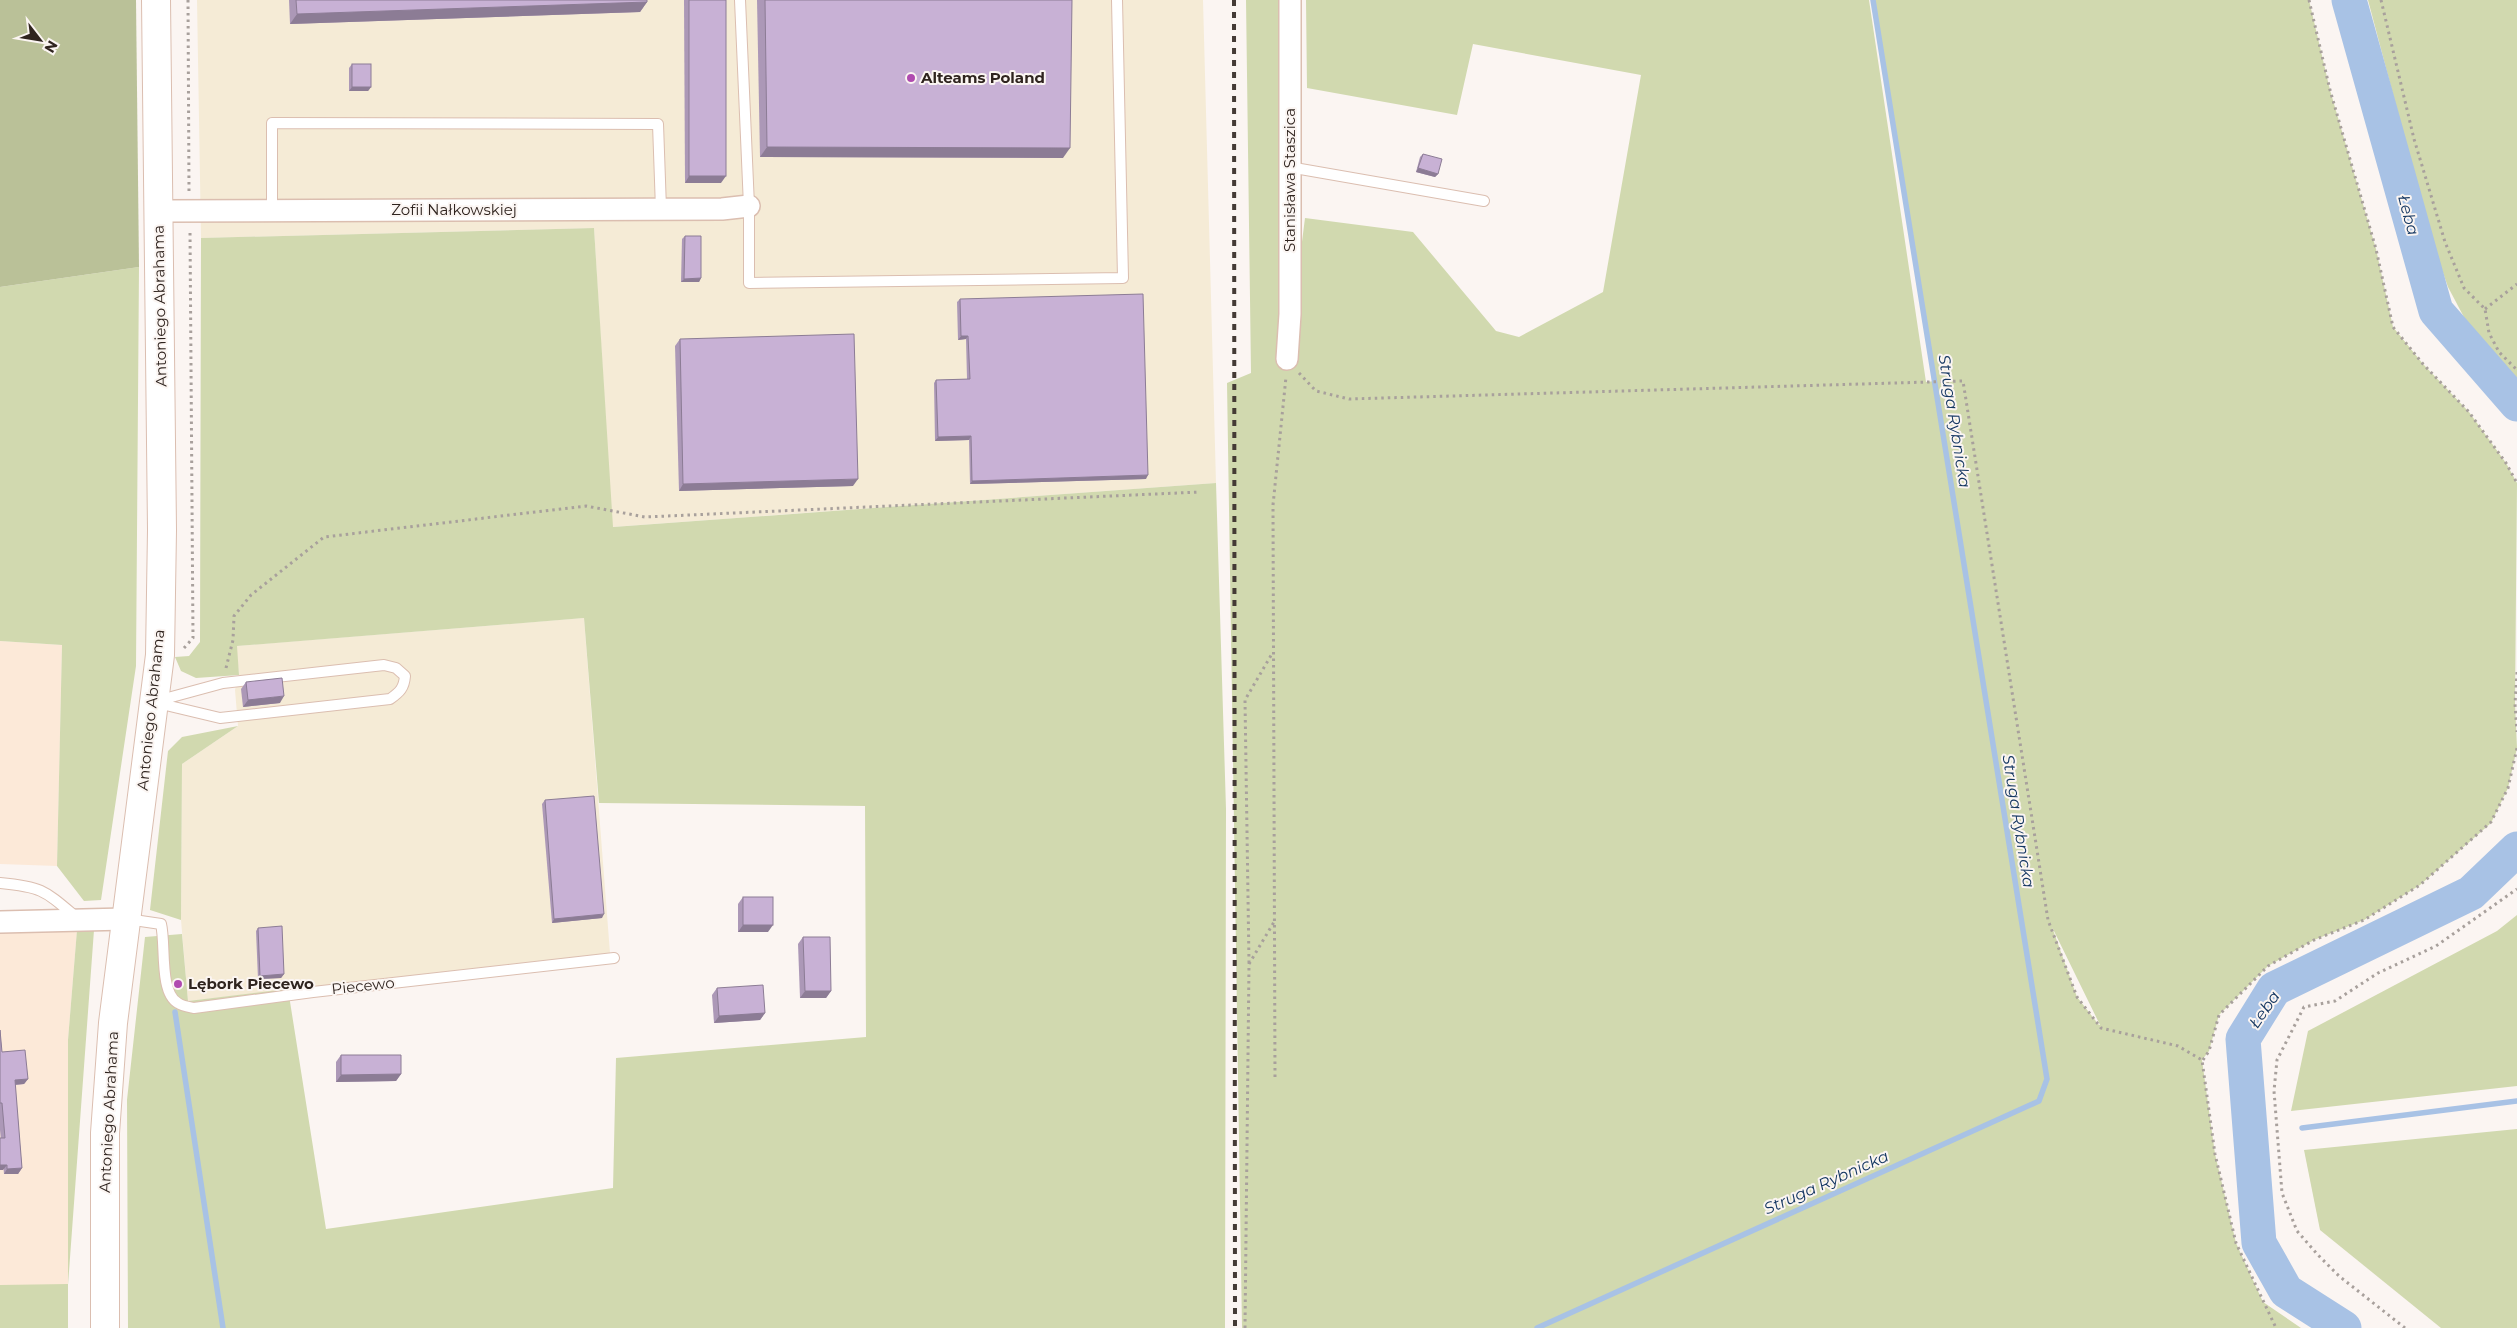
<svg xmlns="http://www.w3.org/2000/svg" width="2517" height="1328" viewBox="0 0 2517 1328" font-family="Montserrat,sans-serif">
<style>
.commercial{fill:#fce9d8}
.industrial{fill:#f5ebd6}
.green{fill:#d1d9af;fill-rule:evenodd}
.forest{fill:#bac198}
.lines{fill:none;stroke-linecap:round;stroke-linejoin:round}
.stream{stroke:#a8c2e5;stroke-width:5.5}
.river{stroke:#a8c2e5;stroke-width:35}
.service-casing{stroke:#dbbeb0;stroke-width:12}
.minor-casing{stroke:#dbbeb0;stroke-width:24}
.secondary-casing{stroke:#dbbeb0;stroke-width:30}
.path{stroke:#a8a09c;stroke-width:3;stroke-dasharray:2.5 4;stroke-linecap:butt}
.service{stroke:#fff;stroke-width:10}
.minor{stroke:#fff;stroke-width:21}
.secondary{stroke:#fff;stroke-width:28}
.rail{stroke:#443a35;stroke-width:4;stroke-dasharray:6 6;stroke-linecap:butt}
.wall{fill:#ac98b7}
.shaded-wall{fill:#8c7c95}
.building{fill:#c8b1d5;stroke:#8c7c95}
.poi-dot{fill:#b04bb0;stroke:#fbf5f2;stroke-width:2}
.labels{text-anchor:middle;stroke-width:4;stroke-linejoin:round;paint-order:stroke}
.poi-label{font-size:15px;font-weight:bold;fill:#2f241f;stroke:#fbf5f2;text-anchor:start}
.street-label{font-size:15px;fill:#2f241f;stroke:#fbf5f2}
.water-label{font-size:16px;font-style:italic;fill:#133661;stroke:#fbf5f2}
</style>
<rect width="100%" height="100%" fill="#fbf5f2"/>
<!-- commercial -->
<g class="commercial">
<polygon points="0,641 62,645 57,866 0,864"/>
<polygon points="77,930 68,1040 68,1285 0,1285 0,933"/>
</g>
<!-- industrial -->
<g class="industrial">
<polygon points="197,0 1203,0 1216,483 612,527 594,228 201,238"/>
<polygon points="584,618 610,953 188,1001 181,920 182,764 238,726 235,690 239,675 236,646"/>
</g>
<!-- green -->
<g class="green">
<path d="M 1246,0 L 1290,0 L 1288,353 L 1305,218 L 1413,232 L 1496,331 L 1519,337 L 1603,292 L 1641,75 L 1473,44 L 1457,115 L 1307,88 L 1306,0 L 1869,0 L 1926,382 L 1935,381 L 1873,0 L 2309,0 L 2330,90 L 2376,249 L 2393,327 L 2423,364 L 2469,412 L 2506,463 L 2517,483 L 2515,704 L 2517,748 L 2508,788 L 2491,823 L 2420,885 L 2364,920 L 2314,940 L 2268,966 L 2219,1015 L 2209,1051 L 2202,1060 L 2215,1154 L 2236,1243 L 2263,1302 L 2301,1328 L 1242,1328 L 1227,383 L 1251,373 ZM 2052,927 L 2100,1025 L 2099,1025 L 2077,997 Z"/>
<polygon points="2368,0 2517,0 2517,378 2487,349 2466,321 2448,287 2431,238"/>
<polygon points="594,228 613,527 1216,483 1226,809 1225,1328 128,1328 127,1100 145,937 182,934 188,1001 288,989 326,1229 613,1188 616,1058 866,1037 865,806 599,803 584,618 237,646 239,675 196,678 181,671 175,657 189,656 200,642 201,238"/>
<polygon points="139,267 136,666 101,900 84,901 57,866 62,645 0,641 0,287"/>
<polygon points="238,726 182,764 181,920 150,910 168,751 182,737"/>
<polygon points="2517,915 2517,1086 2291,1111 2308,1031 2497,931"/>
<polygon points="77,930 94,930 68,1285 68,1328 0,1328 0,1285 68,1284 68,1040"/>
<polygon points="2517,1129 2517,1328 2441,1328 2320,1230 2304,1150"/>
</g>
<!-- forest -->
<polygon class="forest" points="0,0 136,0 139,267 0,287"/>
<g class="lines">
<!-- stream -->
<g class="stream">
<polyline points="175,1012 223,1328"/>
<polyline points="2302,1128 2517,1101"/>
<polyline points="1537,1328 2039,1101 2047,1079 1873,0"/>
</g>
<!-- river -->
<g class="river">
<polyline points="2349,0 2436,311 2517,404"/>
<polyline points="2344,1328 2286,1291 2259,1243 2243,1039 2274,989 2471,893 2517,849"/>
</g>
<!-- service casing -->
<g class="service-casing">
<g id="service">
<polyline points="740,0 749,206 749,283 1123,278 1117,0"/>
<polyline points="1289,167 1484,201"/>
<polyline points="272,210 272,123 658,124 661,209"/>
<path d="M 384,665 L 396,668 L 405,676 C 404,688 400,692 390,699 L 220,718 L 153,702 L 223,683 Z"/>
<path d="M 0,883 C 42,887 44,890 76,917"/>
<path d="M 127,919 L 161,924 C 166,944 159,993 178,1003 C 182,1006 189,1007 194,1008 L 313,992 L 614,958"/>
</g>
</g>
<!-- minor casing -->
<g class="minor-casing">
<g id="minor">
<polyline points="159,211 722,209 749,206"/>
<polyline points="1287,359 1290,314 1290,0"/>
<polyline points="0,922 125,919"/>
</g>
</g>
<!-- secondary casing -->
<g class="secondary-casing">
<polyline id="secondary" points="105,1328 105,1133 113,1023 160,655 162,530 156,0"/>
</g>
<!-- path -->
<g class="path">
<polyline points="188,0 189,192"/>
<polyline points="2309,0 2330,90 2376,249 2393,327 2423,364 2469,412 2506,463 2517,483"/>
<polyline points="2381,0 2414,139 2445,242 2464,288 2485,309 2489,333 2499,352 2517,370"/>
<polyline points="2485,309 2517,284"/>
<polyline points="1299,373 1316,391 1349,399 1963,381 2048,920 2077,997 2101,1028 2178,1046 2202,1060 2215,1154 2236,1243 2276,1328"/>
<polyline points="184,648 193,638 190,231"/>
<polyline points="226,668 233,640 234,616 251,595 324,537 586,506 645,517 1200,492"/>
<polyline points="2517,672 2515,704 2517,732"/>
<polyline points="1249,963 1245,700 1273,652"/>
<polyline points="2203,1060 2209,1051 2219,1015 2268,966 2314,940 2364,920 2420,885 2491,822 2508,788 2517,748"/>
<polyline points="1275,1077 1273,505 1286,377"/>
<polyline points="1245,1328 1249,964 1274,922"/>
<polyline points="2405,1328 2339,1276 2318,1255 2297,1231 2282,1193 2274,1091 2277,1060 2304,1007 2335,1001 2378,973 2436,946 2517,889"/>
</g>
<!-- service -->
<use href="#service" class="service"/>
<!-- minor -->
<use href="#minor" class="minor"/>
<!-- secondary -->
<use href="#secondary" class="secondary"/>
<!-- rail -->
<polyline class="rail" points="1234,0 1235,1328"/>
</g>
<!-- wall -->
<g class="wall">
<polygon points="289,0 647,0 647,2 640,12 290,24"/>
<polygon points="684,0 726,0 721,183 685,183"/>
<polygon points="757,0 1072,0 1063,158 760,157"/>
<polygon points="352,64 371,87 368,91 349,91 349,68"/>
<polygon points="1423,154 1438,174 1435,177 1416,172 1420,157"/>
<polygon points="685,236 701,278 699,282 681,282 682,239"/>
<polygon points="960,299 1146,479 970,484 969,440 935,441 934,383 936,380 967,379 966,339 958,340 957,302"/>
<polygon points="680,339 853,486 679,491 675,346"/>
<polygon points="246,682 280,703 243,707 241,689"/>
<polygon points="545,800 602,918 552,923 542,804"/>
<polygon points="743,897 768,932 738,932 738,904"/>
<polygon points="258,928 284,974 281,978 258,979 256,931"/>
<polygon points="803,937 831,991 826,998 800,998 798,944"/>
<polygon points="717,988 765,1013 760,1020 714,1023 712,995"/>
<polygon points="0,1030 2,1052 28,1079 24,1084 15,1085 22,1168 18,1174 4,1174 0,1130"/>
<polygon points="341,1055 401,1074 396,1081 336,1082 336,1062"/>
</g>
<!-- shaded-wall -->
<g class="shaded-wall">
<polygon points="647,2 640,12 290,24 297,14"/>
<polygon points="352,87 371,87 368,91 349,91"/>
<polygon points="767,147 1070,148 1063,158 760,157"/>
<polygon points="1418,168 1438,174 1435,177 1416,172"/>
<polygon points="689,176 726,176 721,183 685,183"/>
<polygon points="701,278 699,282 681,282 684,279"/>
<polygon points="961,336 968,336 966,339 958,340"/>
<polygon points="971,436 969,440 935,441 938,437"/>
<polygon points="1148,475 1146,479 970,484 972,481"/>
<polygon points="858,479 853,486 679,491 683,484"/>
<polygon points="284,696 280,703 243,707 248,700"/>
<polygon points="604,914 602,918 552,923 554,919"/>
<polygon points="743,925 773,925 768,932 738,932"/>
<polygon points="284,974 281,978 258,979 260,976"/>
<polygon points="805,991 831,991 826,998 800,998"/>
<polygon points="765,1013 760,1020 714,1023 719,1016"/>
<polygon points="401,1074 396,1081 336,1082 341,1075"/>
<polygon points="28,1079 24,1084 11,1085 15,1080"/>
<polygon points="0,1165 7,1165 3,1170 0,1170"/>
<polygon points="22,1168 18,1174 4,1174 7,1169"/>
</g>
<!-- building -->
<g class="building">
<polygon points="296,0 647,0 647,2 297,14"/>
<rect x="689" y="0" width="37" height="176"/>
<polygon points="765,0 1072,0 1070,148 767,147"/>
<rect x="352" y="64" width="19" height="23"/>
<polygon points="1423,154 1442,159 1438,174 1418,168"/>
<polygon points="685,236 701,236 701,278 684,279"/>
<polygon points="1143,294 1148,475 972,481 971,436 938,437 936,380 970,379 968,336 961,336 960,299"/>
<polygon points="854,334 858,479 683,484 680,339"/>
<polygon points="282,678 284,696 248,700 246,682"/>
<polygon points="594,796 604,914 554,919 545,800"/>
<rect x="743" y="897" width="30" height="28"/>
<polygon points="282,926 284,974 260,976 258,928"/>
<polygon points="803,937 830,937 831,991 805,991"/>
<polygon points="763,985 765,1013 719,1016 717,988"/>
<polygon points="0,1030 2,1052 25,1050 28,1079 15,1080 22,1168 7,1169 7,1165 0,1165 0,1138 5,1138 2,1103 0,1103"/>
<polygon points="341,1055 401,1055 401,1074 341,1075"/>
</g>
<!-- markers -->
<g class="poi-dot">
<circle cx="911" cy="78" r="5"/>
<circle cx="178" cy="984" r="5"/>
</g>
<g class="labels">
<!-- poi labels -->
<g class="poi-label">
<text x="921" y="83">Alteams Poland</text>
<text x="188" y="989">Lębork Piecewo</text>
</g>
<!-- street labels -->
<g class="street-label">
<text transform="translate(1290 180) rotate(-90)" y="5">Stanisława Staszica</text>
<text x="454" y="215">Zofii Nałkowskiej</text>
<text transform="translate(160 306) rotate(-91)" y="5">Antoniego Abrahama</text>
<text transform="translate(151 710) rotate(-84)" y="5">Antoniego Abrahama</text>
<text transform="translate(363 986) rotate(-6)" y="5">Piecewo</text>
<text transform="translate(109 1112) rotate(-87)" y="5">Antoniego Abrahama</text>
</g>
<!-- water labels -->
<g class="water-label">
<text transform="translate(2409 215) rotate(75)" y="6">Łeba</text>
<text transform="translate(1955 421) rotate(81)" y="6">Struga Rybnicka</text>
<text transform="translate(2019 821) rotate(81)" y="6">Struga Rybnicka</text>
<text transform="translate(2264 1009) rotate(-55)" y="6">Łeba</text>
<text transform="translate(1826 1182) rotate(-24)" y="6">Struga Rybnicka</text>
</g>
</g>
<!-- north arrow -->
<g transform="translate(40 40) rotate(121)" stroke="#fbf5f2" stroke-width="4" paint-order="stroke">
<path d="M0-4L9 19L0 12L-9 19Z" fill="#2f241f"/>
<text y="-8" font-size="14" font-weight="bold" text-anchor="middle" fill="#2f241f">N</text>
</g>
</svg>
